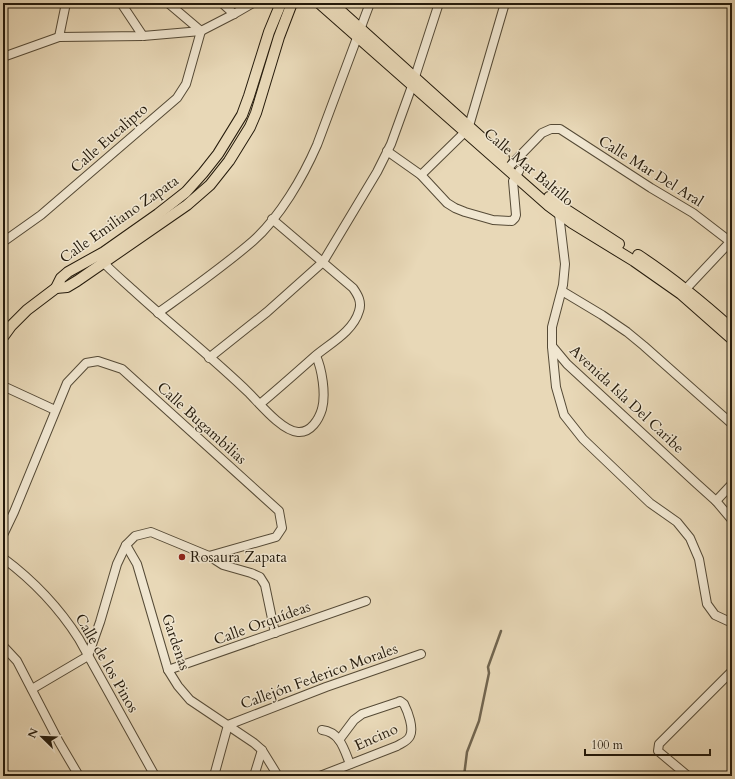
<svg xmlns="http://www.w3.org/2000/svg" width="735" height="779" viewBox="0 0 735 779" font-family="Cardo,serif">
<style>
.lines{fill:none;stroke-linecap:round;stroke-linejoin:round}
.stream{stroke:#71654f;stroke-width:2.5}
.minor-casing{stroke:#554a36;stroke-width:10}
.major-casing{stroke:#241a0b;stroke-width:12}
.minor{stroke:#f0e6d0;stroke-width:8}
.major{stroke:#e8d8b7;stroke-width:10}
.poi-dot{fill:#8f2418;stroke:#f0e6d0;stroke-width:1.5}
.labels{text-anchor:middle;stroke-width:3;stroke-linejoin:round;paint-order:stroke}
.street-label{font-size:15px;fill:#241a0b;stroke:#f0e6d0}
.poi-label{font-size:15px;fill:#241a0b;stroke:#f0e6d0;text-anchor:start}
</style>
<rect width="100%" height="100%" fill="#e8d8b7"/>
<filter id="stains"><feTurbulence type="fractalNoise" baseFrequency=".005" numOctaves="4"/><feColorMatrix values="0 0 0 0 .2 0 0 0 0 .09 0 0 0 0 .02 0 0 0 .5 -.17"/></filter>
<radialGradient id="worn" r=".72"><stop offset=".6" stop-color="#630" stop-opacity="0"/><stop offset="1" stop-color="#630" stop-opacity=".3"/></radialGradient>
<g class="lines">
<!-- stream -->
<polyline class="stream" points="464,776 467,752 479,721 489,673 488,667 501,631"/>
<!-- minor casing -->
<g class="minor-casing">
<g id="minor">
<polyline points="121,3 143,36"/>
<polyline points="168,3 201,31"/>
<polyline points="222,3 234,14"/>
<polyline points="59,37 66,3"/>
<polyline points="3,57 59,37 143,36 201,31 234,14 253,3"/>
<polyline points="387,151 421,175 447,203 455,208 465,212 493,220 512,221 515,218 516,215 513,181 519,171"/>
<polyline points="507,169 542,133 551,129 560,129 651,188 693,213 732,243"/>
<polyline points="421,175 465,132 469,126 505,3"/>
<polyline points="560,211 559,214 565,264 563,285 552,327 552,346 567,364 696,483 716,501 732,520"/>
<polyline points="3,242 41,215 177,98 186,84 201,31"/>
<path d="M 100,259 C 110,270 122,280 133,290 C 171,325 212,357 249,393 C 260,404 282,431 298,432 C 311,433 319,419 322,409 C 326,394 322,369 316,356"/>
<polyline points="562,291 602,315 627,332 644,346 732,424"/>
<polyline points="682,293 730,242"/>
<path d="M 158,313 C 190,290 223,267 253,241 C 280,217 303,177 317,145 L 370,3"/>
<polyline points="552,347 556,387 564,415 583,439 650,503 677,522 690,538 699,559 707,604 715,615 728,621 732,620"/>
<polyline points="209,358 267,312 323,262 377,172 391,144 412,86 439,3"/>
<polyline points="3,386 55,410"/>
<path d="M 260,404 C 278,389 296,373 314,357 C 329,344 353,332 359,311 C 362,302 358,295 353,288 L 272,219"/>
<polyline points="716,501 732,484"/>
<polyline points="3,535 14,512 67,383 86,363 98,361 122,369 279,511 282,528 276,537 209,556 151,532 135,536 126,545 117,564 100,622 88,656 32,689"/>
<polyline points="126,545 137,564 168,670 178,686 190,700 254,743 262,750 278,776"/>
<polyline points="209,556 223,565 251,573 260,577 265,585 275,633"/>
<path d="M 3,558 C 34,581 58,606 79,639 L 155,776"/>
<polyline points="3,646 17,661 59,742 79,776"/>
<polyline points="168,670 366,601"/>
<path d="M 322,730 C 340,732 344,749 350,764"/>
<polyline points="3,771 6,776"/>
<polyline points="214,776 228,725 326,687 421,654"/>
<polyline points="254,776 262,750"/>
<path d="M 320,776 L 397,746 C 402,743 408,741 410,736 C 414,728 408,712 404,704 L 400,701 L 398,702 L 362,714 L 354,720 L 339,740"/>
<polyline points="688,776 658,751 659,744 732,671"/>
</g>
</g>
<!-- major casing -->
<g class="major-casing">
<g id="major">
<polyline points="319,3 549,206 572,223 634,261 681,294 732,339"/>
<polyline points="332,3 504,158"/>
<polyline points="549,197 559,205 619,244"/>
<path d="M 638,255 C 673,278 701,301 732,329"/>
<polyline points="56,288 67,287 77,281 187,205 210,185 229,161 250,127 256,113 279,37 292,3"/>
<polyline points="3,337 11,326 27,310 56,288 61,278 68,272 104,252 158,214 186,192 203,173 218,154 242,115 249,96 269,32 281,3"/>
</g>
</g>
<!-- minor -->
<use href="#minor" class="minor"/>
<!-- major -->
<use href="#major" class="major"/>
</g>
<!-- markers -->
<circle class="poi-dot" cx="182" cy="557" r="4"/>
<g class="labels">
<!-- street labels -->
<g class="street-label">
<text transform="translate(109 138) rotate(-41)" y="5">Calle Eucalipto</text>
<text transform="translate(529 167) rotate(40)" y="5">Calle Mar Baltillo</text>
<text transform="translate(651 171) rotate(32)" y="5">Calle Mar Del Aral</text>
<text transform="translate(119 219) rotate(-35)" y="5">Calle Emiliano Zapata</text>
<text transform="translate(627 399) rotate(43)" y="5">Avenida Isla Del Caribe</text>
<text transform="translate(202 423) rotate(42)" y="5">Calle Bugambilias</text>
<text transform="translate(262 623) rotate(-20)" y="5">Calle Orquídeas</text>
<text transform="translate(176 642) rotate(71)" y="5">Gardenas</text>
<text transform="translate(107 663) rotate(60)" y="5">Calle de los Pinos</text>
<text transform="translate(319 676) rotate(-20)" y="5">Callejón Federico Morales</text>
<text transform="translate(376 737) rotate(-24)" y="5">Encino</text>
</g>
<!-- poi labels -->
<g class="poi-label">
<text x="190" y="562">Rosaura Zapata</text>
</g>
</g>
<!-- margin -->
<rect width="735" height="779" fill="none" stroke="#e8d8b7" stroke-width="16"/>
<rect x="4" y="4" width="727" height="771" fill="none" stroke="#241a0b" stroke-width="2"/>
<rect x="8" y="8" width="719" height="763" fill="none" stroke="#241a0b"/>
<!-- north arrow -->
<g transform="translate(42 737) rotate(293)" stroke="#f0e6d0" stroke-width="3" paint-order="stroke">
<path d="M0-3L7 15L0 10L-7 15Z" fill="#241a0b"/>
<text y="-6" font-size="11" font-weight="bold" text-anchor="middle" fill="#241a0b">N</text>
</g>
<!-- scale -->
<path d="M585 749v6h125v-6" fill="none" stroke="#241a0b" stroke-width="2"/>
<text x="591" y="749" font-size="12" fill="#241a0b" stroke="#f0e6d0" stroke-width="3" paint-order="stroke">100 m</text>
<rect width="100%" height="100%" filter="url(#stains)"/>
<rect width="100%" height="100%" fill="url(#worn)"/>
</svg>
